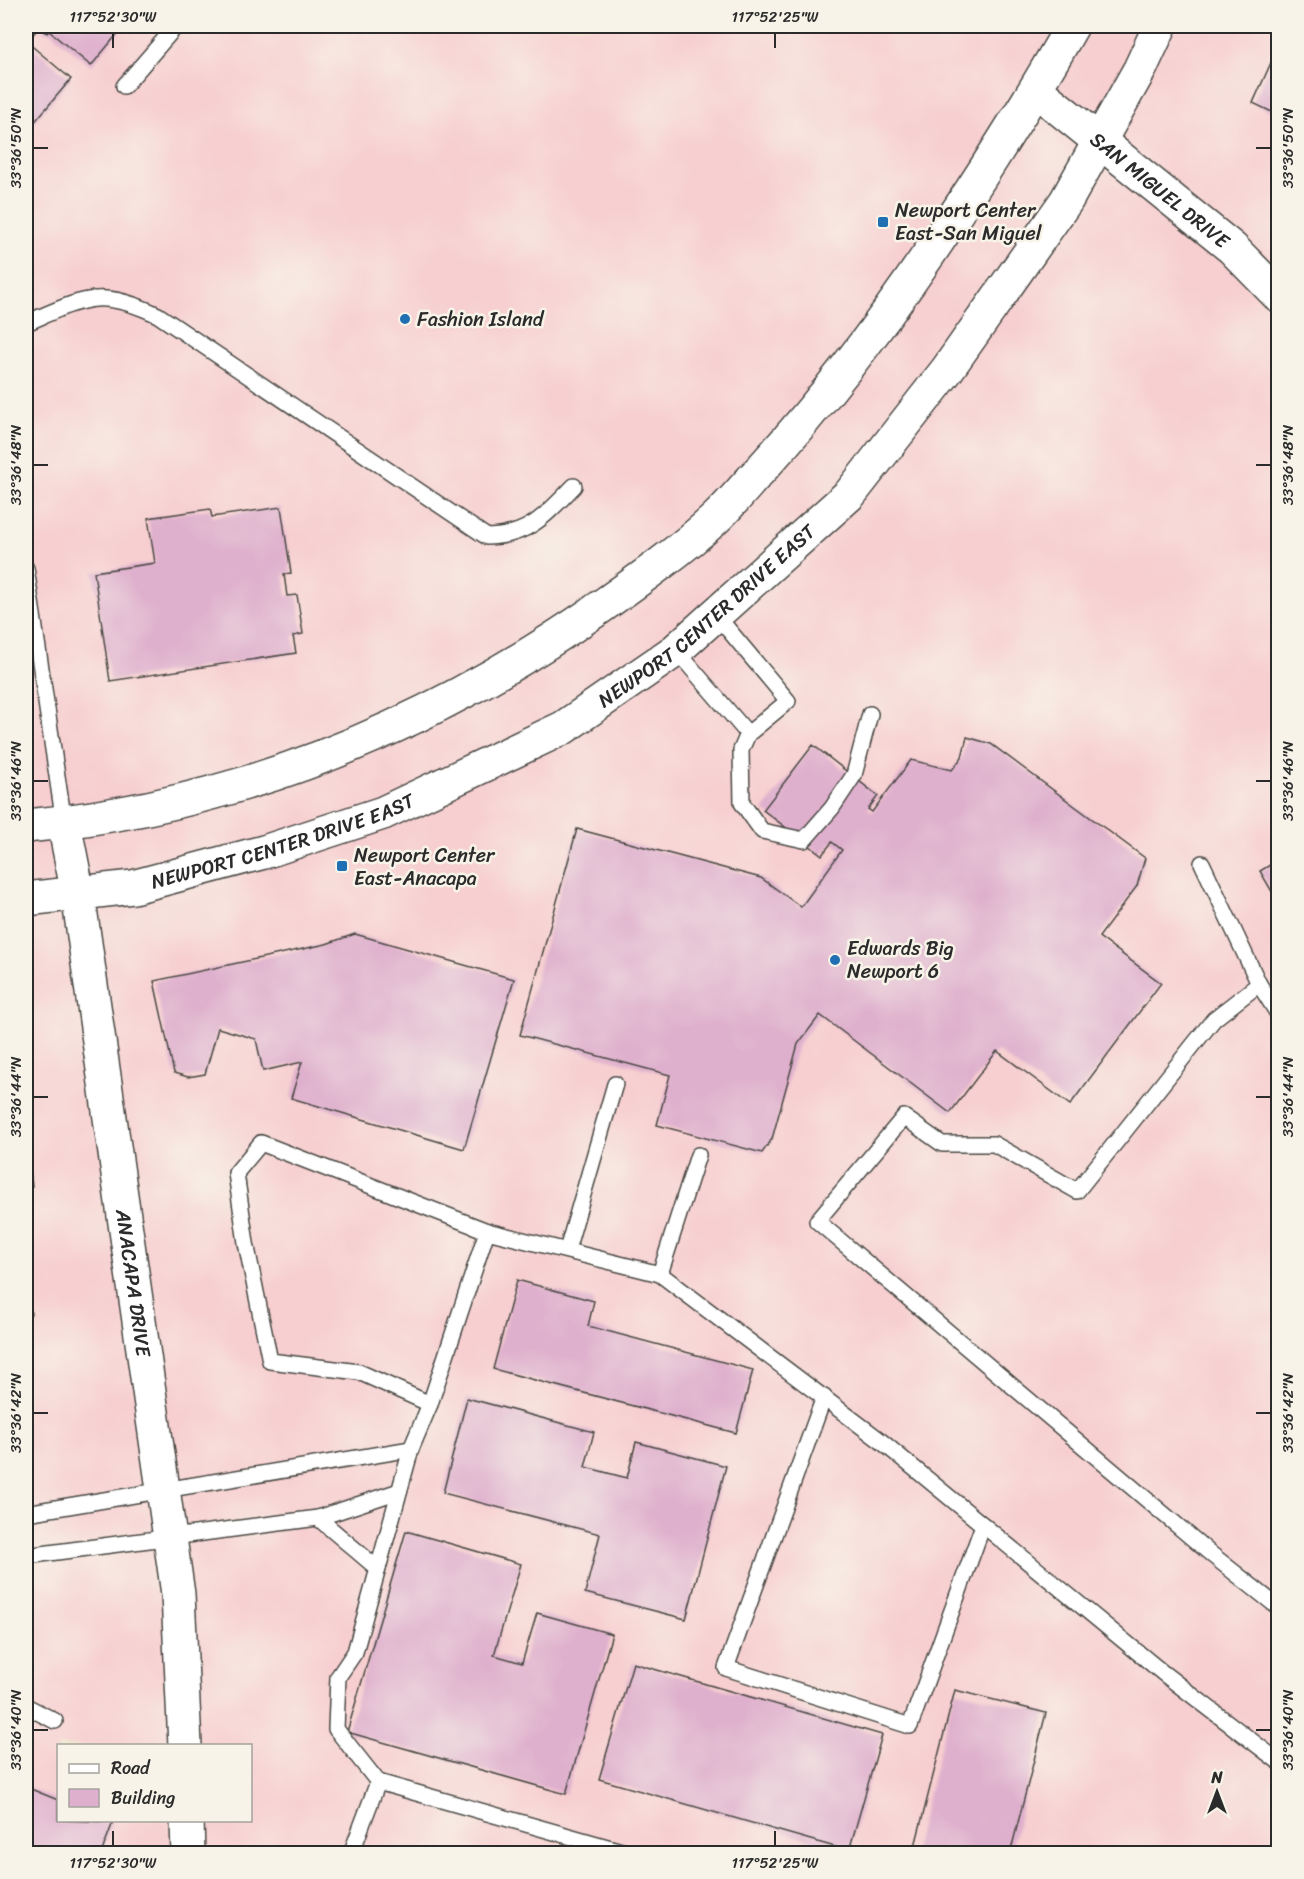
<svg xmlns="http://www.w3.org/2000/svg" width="1304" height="1879" viewBox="0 0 1304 1879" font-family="Sriracha,sans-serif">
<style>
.built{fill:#f7cfd0;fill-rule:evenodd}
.building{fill:#dfb0cd}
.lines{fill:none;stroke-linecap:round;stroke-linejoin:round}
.service-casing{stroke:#484743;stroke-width:18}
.tertiary-casing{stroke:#484743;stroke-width:36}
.secondary-casing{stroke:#484743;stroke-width:36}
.service{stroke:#fff;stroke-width:15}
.tertiary{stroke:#fff;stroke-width:33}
.secondary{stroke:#fff;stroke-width:33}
.ticks{fill:none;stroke:#2b2b2b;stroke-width:2}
.poi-dot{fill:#1f6fb2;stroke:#f7f3e8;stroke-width:2}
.labels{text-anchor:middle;stroke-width:5;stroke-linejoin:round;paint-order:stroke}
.street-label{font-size:20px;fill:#2b2b2b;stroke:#f7f3e8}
.poi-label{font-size:20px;fill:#2b2b2b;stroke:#f7f3e8;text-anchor:start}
.neatline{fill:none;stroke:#2b2b2b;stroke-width:2}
.ticks-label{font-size:15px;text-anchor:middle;fill:#2b2b2b}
</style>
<rect width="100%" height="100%" fill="#f7f3e8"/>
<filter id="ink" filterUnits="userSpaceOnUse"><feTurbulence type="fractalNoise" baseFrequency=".0167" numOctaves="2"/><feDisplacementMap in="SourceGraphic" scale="12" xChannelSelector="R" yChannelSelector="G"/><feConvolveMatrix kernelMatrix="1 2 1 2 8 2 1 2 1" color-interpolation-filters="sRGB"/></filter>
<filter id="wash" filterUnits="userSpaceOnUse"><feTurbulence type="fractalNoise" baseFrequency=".008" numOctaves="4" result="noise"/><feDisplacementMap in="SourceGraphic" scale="24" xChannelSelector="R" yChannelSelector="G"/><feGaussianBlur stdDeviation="1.35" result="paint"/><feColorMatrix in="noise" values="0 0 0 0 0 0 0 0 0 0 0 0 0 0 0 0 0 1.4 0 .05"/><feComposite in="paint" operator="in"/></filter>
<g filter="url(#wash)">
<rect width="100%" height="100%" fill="#ece6ca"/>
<!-- built -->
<path class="built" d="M 26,26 L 1278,26 L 1278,1853 L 26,1854 ZM 58,1746 L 250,1746 L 250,1820 L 58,1820 Z"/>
<g id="blocks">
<!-- building -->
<g class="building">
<polygon points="26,26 124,26 91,66 49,31 47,33 39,27 27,42 71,79 32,125 26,120"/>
<polygon points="1278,47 1278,115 1253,103"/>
<polygon points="281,507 291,573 284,574 287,596 297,595 303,634 293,636 296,653 110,681 94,572 155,563 148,518 210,509 212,517"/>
<polygon points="967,737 991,744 1145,858 1137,886 1099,937 1161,983 1070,1105 997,1051 950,1113 820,1015 798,1044 772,1139 762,1153 657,1125 670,1075 520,1035 577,829 761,878 801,907 842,850 832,842 822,855 763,810 813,745 878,796 868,809 872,812 911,760 952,770 962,757"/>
<polygon points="1278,860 1278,902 1260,871"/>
<polygon points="355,934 514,979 464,1149 291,1098 302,1062 263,1071 256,1039 218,1028 205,1074 188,1077 174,1073 154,981 326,944"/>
<polygon points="26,1136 32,1187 26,1188"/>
<polygon points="26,1274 31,1314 26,1314"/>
<polygon points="517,1280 594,1301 588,1326 753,1370 736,1433 493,1369"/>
<polygon points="467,1398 594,1432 585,1467 627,1478 636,1442 726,1466 686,1619 585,1593 600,1534 443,1493"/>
<polygon points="406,1531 521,1564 494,1655 522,1663 537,1613 612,1634 566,1794 347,1732"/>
<polygon points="633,1663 882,1735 849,1851 599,1779"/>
<polygon points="955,1690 1046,1713 1010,1854 913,1854"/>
<polygon points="26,1787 58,1800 58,1820 113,1822 101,1854 26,1854"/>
</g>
</g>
</g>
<g filter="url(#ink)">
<use href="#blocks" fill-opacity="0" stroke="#484743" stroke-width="1.5"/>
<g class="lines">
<!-- service casing -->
<g class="service-casing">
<g id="service">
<polyline points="124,86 176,26"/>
<path d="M 26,323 C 83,299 98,287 158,315 L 487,537 C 529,536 546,515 574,486"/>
<polyline points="26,568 64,823"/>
<polyline points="717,616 788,701 748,734 741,750 742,803 762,831 804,840 832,808 854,775 870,714"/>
<polyline points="676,650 748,734"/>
<polyline points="1202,863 1259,984 1278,1014"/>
<polyline points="1259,984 1214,1019 1077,1191 994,1144 942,1144 904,1117 817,1221 1211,1554 1278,1607"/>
<polyline points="567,1250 615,1084"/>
<polyline points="660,1274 698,1155"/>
<polyline points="824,1397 726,1668 910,1726 983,1525"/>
<polyline points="430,1404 359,1372 270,1361 246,1243 236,1173 261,1143 487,1231"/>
<polyline points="26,1513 411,1449"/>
<polyline points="318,1518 378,1569"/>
<polyline points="26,1556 318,1518 399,1491"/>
<polyline points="26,1706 55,1721"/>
<polyline points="351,1854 378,1782"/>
<polyline points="632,1854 378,1782 336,1729 338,1677 355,1652 411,1449 430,1404 487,1231 660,1274 881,1441 1163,1673 1278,1761"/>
</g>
</g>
<!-- tertiary casing -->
<g class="tertiary-casing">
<g id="tertiary">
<path id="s1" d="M 64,823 L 78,894 L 178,1594 L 185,1746"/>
<polyline points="187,1820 188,1854"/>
</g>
</g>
<!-- secondary casing -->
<g class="secondary-casing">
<g id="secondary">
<path id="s2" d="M 1036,90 L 1232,248 L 1278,295"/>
<path d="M 26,826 C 235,807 423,730 595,611 C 636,582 679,552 716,518 C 733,502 747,484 763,467 C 824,400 878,329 929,254 C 980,179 1028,104 1072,26"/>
<path id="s3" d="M 26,899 L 133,887 L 264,852 L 383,813 L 563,728 L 676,650 L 850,494 L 947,370 L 1066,201 L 1140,69 L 1160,26"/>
</g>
</g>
<!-- service -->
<use href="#service" class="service"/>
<!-- tertiary -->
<use href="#tertiary" class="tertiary"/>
<!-- secondary -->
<use href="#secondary" class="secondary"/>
</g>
</g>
<!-- ticks -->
<path class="ticks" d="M 113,33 L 113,48M 775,33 L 775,48M 33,148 L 48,148M 1256,148 L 1271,148M 33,465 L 48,465M 1256,465 L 1271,465M 33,781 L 48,781M 1256,781 L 1271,781M 33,1097 L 48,1097M 1256,1097 L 1271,1097M 33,1413 L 48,1413M 1256,1413 L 1271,1413M 33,1730 L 48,1730M 1256,1730 L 1271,1730M 113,1831 L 113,1846M 775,1831 L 775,1846"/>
<!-- markers -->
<g class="poi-dot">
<rect x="877" y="216" width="12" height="12" rx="3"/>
<circle cx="405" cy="319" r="6"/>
<rect x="336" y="860" width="12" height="12" rx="3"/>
<circle cx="835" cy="960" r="6"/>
</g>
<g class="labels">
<!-- street labels -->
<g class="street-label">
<text dy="7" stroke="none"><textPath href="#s2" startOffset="159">SAN MIGUEL DRIVE</textPath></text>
<text dy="7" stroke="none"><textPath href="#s3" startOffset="750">NEWPORT CENTER DRIVE EAST</textPath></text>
<text dy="7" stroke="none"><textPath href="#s3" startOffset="264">NEWPORT CENTER DRIVE EAST</textPath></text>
<text dy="7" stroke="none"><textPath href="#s1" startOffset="465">ANACAPA DRIVE</textPath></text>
</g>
<!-- poi labels -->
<g class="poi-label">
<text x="895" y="217">Newport Center<tspan x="895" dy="23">East-San Miguel</tspan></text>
<text x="417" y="326">Fashion Island</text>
<text x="354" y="862">Newport Center<tspan x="354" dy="23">East-Anacapa</tspan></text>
<text x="847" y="955">Edwards Big<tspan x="847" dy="23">Newport 6</tspan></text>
</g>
</g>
<!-- margin -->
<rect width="1304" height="1879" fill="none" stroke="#f7f3e8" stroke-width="66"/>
<!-- legend -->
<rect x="57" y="1744" width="195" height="78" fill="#f7f3e8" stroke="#a5a39c" stroke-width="1.5"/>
<rect x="69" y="1764" width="30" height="9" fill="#ffffff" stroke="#a5a39c" stroke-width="1.5"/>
<text x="111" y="1774" font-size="18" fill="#2b2b2b">Road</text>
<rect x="69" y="1789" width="30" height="18" fill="#dfb0cd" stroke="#a5a39c" stroke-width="1.5"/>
<text x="111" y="1804" font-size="18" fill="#2b2b2b">Building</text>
<!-- north arrow -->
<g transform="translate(1217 1792)" stroke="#f7f3e8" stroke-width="4.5" paint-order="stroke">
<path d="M0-4.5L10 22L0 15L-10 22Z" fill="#2b2b2b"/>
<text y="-9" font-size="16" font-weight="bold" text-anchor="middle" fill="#2b2b2b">N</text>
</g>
<rect x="33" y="33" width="1238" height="1813" class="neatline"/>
<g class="ticks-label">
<text x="113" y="22">117°52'30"W</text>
<text x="775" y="22">117°52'25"W</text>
<text transform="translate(16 148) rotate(-90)" y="5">33°36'50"N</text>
<text transform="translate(1288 148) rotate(-90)" y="5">33°36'50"N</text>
<text transform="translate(16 465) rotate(-90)" y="5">33°36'48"N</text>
<text transform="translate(1288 465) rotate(-90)" y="5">33°36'48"N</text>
<text transform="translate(16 781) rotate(-90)" y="5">33°36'46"N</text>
<text transform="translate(1288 781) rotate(-90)" y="5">33°36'46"N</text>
<text transform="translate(16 1097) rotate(-90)" y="5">33°36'44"N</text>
<text transform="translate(1288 1097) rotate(-90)" y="5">33°36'44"N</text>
<text transform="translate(16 1413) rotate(-90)" y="5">33°36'42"N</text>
<text transform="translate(1288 1413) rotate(-90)" y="5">33°36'42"N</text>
<text transform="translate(16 1730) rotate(-90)" y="5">33°36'40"N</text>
<text transform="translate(1288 1730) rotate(-90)" y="5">33°36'40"N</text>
<text x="113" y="1868">117°52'30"W</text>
<text x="775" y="1868">117°52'25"W</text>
</g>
</svg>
